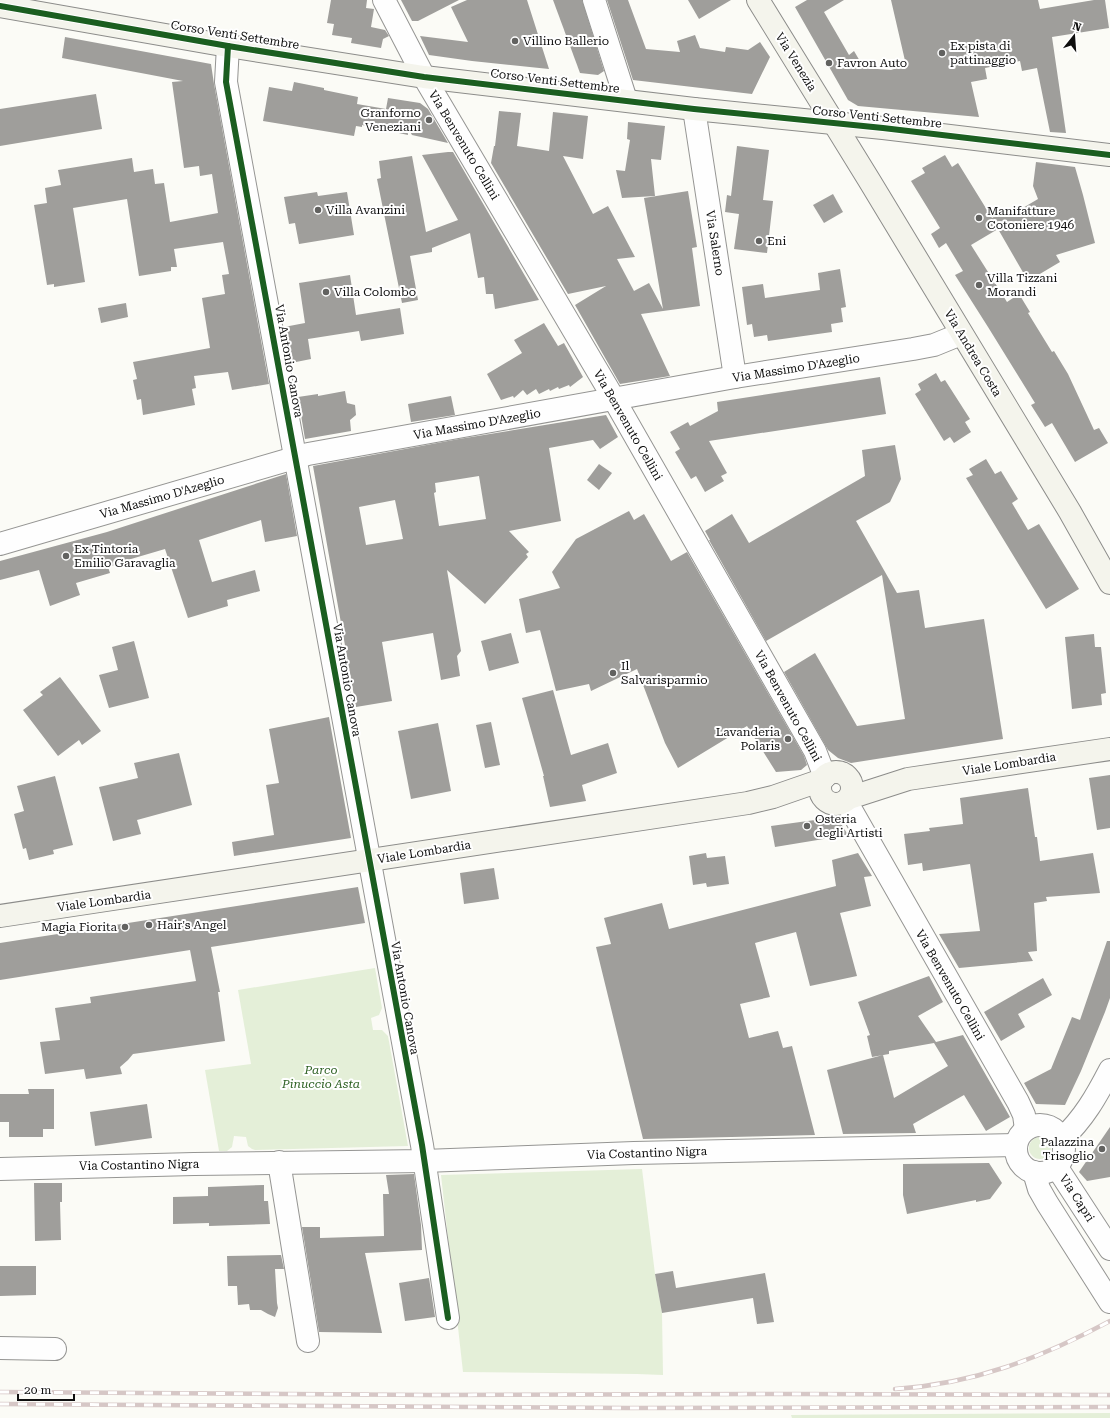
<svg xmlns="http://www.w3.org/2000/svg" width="1110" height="1418" viewBox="0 0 1110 1418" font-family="'Roboto Serif',serif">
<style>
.green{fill:#e4efd8}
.building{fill:#9f9e9b;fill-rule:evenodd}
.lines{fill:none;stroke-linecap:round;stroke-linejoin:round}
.street-casing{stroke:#959593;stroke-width:24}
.secondary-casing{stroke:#8c8c8a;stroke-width:24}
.street{stroke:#fefefe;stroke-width:22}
.secondary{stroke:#f4f4ec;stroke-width:22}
.rail-casing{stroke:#d6c7c6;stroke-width:4.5}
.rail{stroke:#fff;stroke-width:3;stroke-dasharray:9;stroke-linecap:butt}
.cycleway-casing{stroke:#fff;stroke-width:8}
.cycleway{stroke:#1b5e20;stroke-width:6}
.poi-dot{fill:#626260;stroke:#fff;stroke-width:1.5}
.labels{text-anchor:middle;stroke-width:4;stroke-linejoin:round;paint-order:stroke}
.street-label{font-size:12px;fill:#0f0f0f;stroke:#fff}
.poi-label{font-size:12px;fill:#0f0f0f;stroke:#fff;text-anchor:start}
.park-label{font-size:12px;font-style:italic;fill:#2f6225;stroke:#fff}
</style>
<rect width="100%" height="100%" fill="#fbfbf6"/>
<!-- green -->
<g class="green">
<polygon points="375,968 382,1008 379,1015 371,1018 373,1030 382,1030 388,1036 408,1146 255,1150 252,1149 248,1146 246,1137 234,1136 232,1147 227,1151 219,1151 205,1070 251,1064 238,990"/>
<circle cx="1040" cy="1148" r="11"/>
<polygon points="642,1169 655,1274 662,1313 663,1375 637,1374 463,1372 441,1175"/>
<polygon points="1110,1413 1110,1418 792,1418 791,1415"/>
</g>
<!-- building -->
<g class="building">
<polygon points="331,0 367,0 366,8 374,9 371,27 385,30 389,36 383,39 381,48 351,43 352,38 332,35 334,24 327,23"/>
<polygon points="401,0 459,0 418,21 412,21"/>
<polygon points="467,0 527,0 549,69 472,61 429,55 420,36 468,42 451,7"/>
<polygon points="553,0 582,0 604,71 598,75 580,73"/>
<polygon points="607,0 628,0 646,49 680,52 677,41 695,35 700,48 725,52 726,47 748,50 760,42 770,57 752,94 633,80"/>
<polygon points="688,0 731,0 699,19"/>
<polygon points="807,0 844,0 824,12 849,55 854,51 864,68 891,70 906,65 891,0 1038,0 1040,9 1094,0 1105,0 1109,28 1052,37 1066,133 1050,132 1037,68 1022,71 1020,61 985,68 987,79 971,82 979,117 858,106 848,100 795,7"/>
<polygon points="65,37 211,64 214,84 269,384 232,390 228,372 194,376 196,388 192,389 195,405 143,415 141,399 137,400 133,380 137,379 133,362 210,348 202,298 225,294 222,275 229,274 223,242 174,249 177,267 171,267 171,271 139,276 127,199 73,208 85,282 54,287 54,284 47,285 34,205 47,203 45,188 61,185 58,170 132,158 134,172 153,169 155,184 164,183 170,222 218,213 212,174 200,176 199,166 184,168 172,82 183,81 62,58"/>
<polygon points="294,82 324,88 324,90 358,97 357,104 386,109 388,98 420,103 428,109 448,143 412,135 407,126 408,135 362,125 362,127 356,126 354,136 263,121 269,87 292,91"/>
<polygon points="96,94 102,129 0,146 0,109"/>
<polygon points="499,111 521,113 517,146 549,151 553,112 588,116 583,159 563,156 593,214 608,206 635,257 617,259 634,291 649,283 663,309 644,198 688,191 697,247 692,248 700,306 641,314 670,376 620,384 575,305 606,286 568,294 491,163 494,146 495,146"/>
<polygon points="628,122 665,126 661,160 651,159 655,196 622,198 616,170 625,171 630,140 627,139"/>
<polygon points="737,146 769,150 763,200 773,201 767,253 734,249 739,214 725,212 727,195 731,196"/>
<polygon points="448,152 453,152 539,300 495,309 493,294 486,294 484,277 478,278 470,233 432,248 432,252 410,256 418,300 402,303 377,179 381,178 379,161 412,156 426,232 458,220 422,155"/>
<polygon points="945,155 952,167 958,163 992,218 1006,210 1009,216 1038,199 1033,186 1036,162 1075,167 1083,195 1095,243 1056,255 1060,262 1028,281 998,229 971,245 1007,302 1019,294 1030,312 1028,313 1052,352 1054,351 1068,374 1094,430 1099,428 1108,443 1075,462 1052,423 1045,427 1031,405 1035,403 988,327 955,275 963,271 946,243 939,248 931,234 940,228 911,181 925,173 922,168"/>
<polygon points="317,192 318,196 347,192 354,235 299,244 295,223 289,224 284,197"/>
<polygon points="833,194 843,212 824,223 813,205"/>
<polygon points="840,269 846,307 841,308 843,322 831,324 832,332 768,341 767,335 754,337 752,324 747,325 742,287 763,284 765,298 820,290 818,273"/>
<polygon points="350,275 356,315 400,308 404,334 361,341 359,331 308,339 311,359 291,363 284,327 305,323 299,283"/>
<polygon points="126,303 128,317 101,323 98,308"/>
<polygon points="544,323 558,346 564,343 583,377 570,387 569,385 559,389 558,387 550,391 549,389 539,394 536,389 527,395 523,390 514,398 513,396 501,400 487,374 522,353 514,340"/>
<polygon points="936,373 941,382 945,380 970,419 965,422 971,432 954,443 950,437 944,441 915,394 921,390 918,384"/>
<polygon points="880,377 886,414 709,441 727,473 721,476 724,481 705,492 696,476 691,479 675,452 680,449 670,432 688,422 690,426 718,411 717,402"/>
<polygon points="345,391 347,403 355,405 356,415 350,420 351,431 305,439 298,397 318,394 318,396"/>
<polygon points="451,396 455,415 411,422 408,404"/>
<path d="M 606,415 L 618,437 L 600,449 L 593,440 L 549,448 L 561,521 L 509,531 L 529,552 L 526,554 L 528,557 L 485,604 L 447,570 L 461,651 L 457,656 L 460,676 L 441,680 L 433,633 L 382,642 L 392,701 L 356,707 L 313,466 L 459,439 ZM 479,476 L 486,519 L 439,526 L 434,493 L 436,492 L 435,483 ZM 395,500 L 403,539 L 366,545 L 359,507 Z"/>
<polygon points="895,445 901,479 890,502 856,521 897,593 919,590 925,628 984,619 1003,739 851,763 838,758 828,750 784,672 815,653 857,726 905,719 882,575 766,641 709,540 710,540 705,531 732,514 749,543 865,476 862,450"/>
<polygon points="986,459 995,474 1001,471 1018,499 1012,503 1028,530 1039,524 1079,589 1046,609 966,478 973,475 969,469"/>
<polygon points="599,464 612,473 599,490 587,480"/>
<polygon points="286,474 297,536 265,542 261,520 199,540 212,582 255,570 260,591 227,600 228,606 188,618 165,549 114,564 115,565 108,567 110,573 76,583 80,595 50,606 39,570 0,580 0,561 107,532"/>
<polygon points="629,511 634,520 644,514 671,561 687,552 804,756 807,765 801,770 776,772 747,726 678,768 665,743 637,669 591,691 589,684 556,691 540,630 526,633 519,599 560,588 552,572 576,539"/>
<polygon points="511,633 519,663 489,671 481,641"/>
<polygon points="1094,634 1095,647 1101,647 1106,693 1101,694 1102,705 1072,709 1065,637"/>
<polygon points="134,641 149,698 109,708 99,675 118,670 112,647"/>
<polygon points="60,677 101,731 82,745 79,740 58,756 23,710 43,695 40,692"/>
<polygon points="553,690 571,755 608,743 617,773 582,785 586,801 550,807 543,776 544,776 522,698"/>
<polygon points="329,717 351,838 234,856 232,842 274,835 266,785 279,783 269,729"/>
<polygon points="491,722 500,765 485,768 476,725"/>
<polygon points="438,723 451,791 411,799 398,731"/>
<polygon points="179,753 192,805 137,820 141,834 113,841 99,787 138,778 134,763"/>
<polygon points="1110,775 1110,828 1097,830 1089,778"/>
<polygon points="55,776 73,845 53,850 54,854 29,860 26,848 23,849 14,814 24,811 17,786"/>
<polygon points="1028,788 1035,837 1037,837 1040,861 1093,853 1100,893 1046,897 1047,901 1034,903 1037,951 1028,952 1033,961 959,968 939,934 980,931 970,864 923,871 922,863 908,865 904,834 930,831 929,828 963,824 960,798"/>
<polygon points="837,817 848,835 775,847 771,826"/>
<polygon points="706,853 707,858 725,856 729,884 707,887 706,883 693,885 689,856"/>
<polygon points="858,853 872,876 864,877 871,906 840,913 857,976 810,986 796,932 755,943 770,997 740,1004 749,1038 778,1031 783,1048 792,1046 815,1135 643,1139 596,947 611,944 604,918 662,903 669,929 836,886 832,860"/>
<polygon points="494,868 499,899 464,904 460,873"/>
<polygon points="358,887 365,923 211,947 220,992 218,992 225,1041 133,1054 128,1060 120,1067 122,1074 86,1079 84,1069 45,1074 40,1042 60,1040 55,1008 91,1003 90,997 196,981 190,950 0,980 0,943"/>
<polygon points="1107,941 1110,941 1110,998 1105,1012 1081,1071 1065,1105 1036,1104 1024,1083 1051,1069 1072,1017 1080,1020"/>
<polygon points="929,976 943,1002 918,1016 936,1042 963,1035 1010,1117 986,1131 964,1095 913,1124 916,1133 843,1134 827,1070 883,1055 894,1098 948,1066 934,1043 889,1051 889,1054 872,1057 867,1036 870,1035 858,1002"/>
<polygon points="1043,978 1052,995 1018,1014 1025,1027 1001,1041 984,1012"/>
<polygon points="28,1089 54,1089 54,1129 43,1129 43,1137 9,1137 9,1122 0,1122 0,1094 29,1094"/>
<polygon points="147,1104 152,1138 95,1146 90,1112"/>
<polygon points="1110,1127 1110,1177 1087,1181 1079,1172"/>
<polygon points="989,1163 1002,1183 990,1199 976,1202 976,1200 907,1214 903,1195 903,1164"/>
<polygon points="414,1174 421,1225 422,1250 365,1253 382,1333 319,1332 302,1227 320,1227 320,1238 384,1236 383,1194 389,1194 386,1175"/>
<polygon points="34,1183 62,1183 62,1202 60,1202 61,1240 35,1241"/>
<polygon points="264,1185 264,1201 268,1201 270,1224 209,1226 209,1223 173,1224 173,1197 208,1196 208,1187"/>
<polygon points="281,1255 284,1269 275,1269 277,1303 278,1308 275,1317 268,1314 261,1310 250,1310 249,1304 238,1305 237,1286 228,1286 227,1256"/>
<polygon points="0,1266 36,1266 36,1295 0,1296"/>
<polygon points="673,1271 676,1288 765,1273 774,1322 757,1324 753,1298 662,1313 655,1274"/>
<polygon points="429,1278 435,1317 405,1321 399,1283"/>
</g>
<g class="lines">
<!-- street casing -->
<g class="street-casing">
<g id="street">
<polyline points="384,0 424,77 607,387 815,751 825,777"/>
<polyline points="594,0 626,100"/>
<polyline points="228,46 226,82 422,1145 448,1318"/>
<polyline points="694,109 735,377"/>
<polyline points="0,544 308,454 735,377 913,349 934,345 961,334"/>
<polyline points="846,801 1018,1102 1024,1115 1026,1129"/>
<circle cx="1040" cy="1149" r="24"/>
<path d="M 1062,1139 C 1084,1118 1096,1097 1110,1070"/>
<polyline points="279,1162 308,1341"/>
<polyline points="1056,1166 1110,1249"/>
<polyline points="0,1169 194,1164 424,1161 634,1153 1016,1145"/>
<polyline points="1034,1172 1039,1189 1047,1203 1110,1302"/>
<polyline points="0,1348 55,1349"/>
</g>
</g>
<!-- secondary casing -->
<g class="secondary-casing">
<g id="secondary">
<polyline points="758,0 869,180 1070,512 1110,583"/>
<polyline points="0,6 228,46 424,77 694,109 883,128 1110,155"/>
<circle cx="836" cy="788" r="16"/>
<polyline points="849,798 908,779 1110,749"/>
<polyline points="0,916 748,803 773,797 822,780"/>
</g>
</g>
<!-- street -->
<use href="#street" class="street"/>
<!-- secondary -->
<use href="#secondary" class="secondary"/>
<!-- rail casing -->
<g class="rail-casing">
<g id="rail">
<path d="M 895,1389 C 974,1384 1041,1358 1110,1321"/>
<polyline points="0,1392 431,1395 791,1394 1110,1395"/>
<polyline points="0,1404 628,1408 1110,1407"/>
</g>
</g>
<!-- rail -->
<use href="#rail" class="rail"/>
<!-- cycleway casing -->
<g class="cycleway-casing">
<g id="cycleway">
<polyline points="0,6 228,46 424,77 694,109 883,128 1110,155"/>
<polyline points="228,46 226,82 422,1145 448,1318"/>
</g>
</g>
<!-- cycleway -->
<use href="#cycleway" class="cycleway"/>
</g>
<!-- markers -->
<g class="poi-dot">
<circle cx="515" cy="41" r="4"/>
<circle cx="942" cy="53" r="4"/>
<circle cx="829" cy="63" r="4"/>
<circle cx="429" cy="120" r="4"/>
<circle cx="318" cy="210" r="4"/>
<circle cx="979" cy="218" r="4"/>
<circle cx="759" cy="241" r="4"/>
<circle cx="979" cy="285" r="4"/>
<circle cx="326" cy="292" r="4"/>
<circle cx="66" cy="556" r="4"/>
<circle cx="613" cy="673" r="4"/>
<circle cx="788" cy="739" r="4"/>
<circle cx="807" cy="826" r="4"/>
<circle cx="149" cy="925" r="4"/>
<circle cx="125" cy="927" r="4"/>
<circle cx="1102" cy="1149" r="4"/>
</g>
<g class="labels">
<!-- street labels -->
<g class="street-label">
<text transform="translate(235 35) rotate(9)" y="4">Corso Venti Settembre</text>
<text transform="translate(796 62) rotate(58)" y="4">Via Venezia</text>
<text transform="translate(555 81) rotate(7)" y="4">Corso Venti Settembre</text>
<text transform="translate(877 117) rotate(6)" y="4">Corso Venti Settembre</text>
<text transform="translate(464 145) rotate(59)" y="4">Via Benvenuto Cellini</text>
<text transform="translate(715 243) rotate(81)" y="4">Via Salerno</text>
<text transform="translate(973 353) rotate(59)" y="4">Via Andrea Costa</text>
<text transform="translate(289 361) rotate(80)" y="4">Via Antonio Canova</text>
<text transform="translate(796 368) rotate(-9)" y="4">Via Massimo D'Azeglio</text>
<text transform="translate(477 424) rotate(-10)" y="4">Via Massimo D'Azeglio</text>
<text transform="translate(628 425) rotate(60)" y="4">Via Benvenuto Cellini</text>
<text transform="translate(162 497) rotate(-16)" y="4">Via Massimo D'Azeglio</text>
<text transform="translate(347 680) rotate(80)" y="4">Via Antonio Canova</text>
<text transform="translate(788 706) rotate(61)" y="4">Via Benvenuto Cellini</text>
<text transform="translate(1009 764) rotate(-9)" y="4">Viale Lombardia</text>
<text transform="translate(424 852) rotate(-9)" y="4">Viale Lombardia</text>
<text transform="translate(104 901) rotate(-8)" y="4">Viale Lombardia</text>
<text transform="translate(950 985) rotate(60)" y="4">Via Benvenuto Cellini</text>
<text transform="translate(405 998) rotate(80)" y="4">Via Antonio Canova</text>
<text transform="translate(647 1153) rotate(-2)" y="4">Via Costantino Nigra</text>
<text transform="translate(139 1165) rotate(-1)" y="4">Via Costantino Nigra</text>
<text transform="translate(1077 1198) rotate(57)" y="4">Via Capri</text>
</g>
<!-- poi labels -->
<g class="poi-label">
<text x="523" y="45">Villino Ballerio</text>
<text x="950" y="50">Ex pista di<tspan x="950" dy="14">pattinaggio</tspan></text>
<text x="837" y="67">Favron Auto</text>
<text x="421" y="117" text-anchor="end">Granforno<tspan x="421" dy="14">Veneziani</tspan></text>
<text x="326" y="214">Villa Avanzini</text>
<text x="987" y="215">Manifatture<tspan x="987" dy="14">Cotoniere 1946</tspan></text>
<text x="767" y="245">Eni</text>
<text x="987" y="282">Villa Tizzani<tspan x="987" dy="14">Morandi</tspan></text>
<text x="334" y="296">Villa Colombo</text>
<text x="74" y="553">Ex Tintoria<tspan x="74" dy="14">Emilio Garavaglia</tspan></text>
<text x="621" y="670">Il<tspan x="621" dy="14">Salvarisparmio</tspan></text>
<text x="780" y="736" text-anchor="end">Lavanderia<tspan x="780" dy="14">Polaris</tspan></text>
<text x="815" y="823">Osteria<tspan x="815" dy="14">degli Artisti</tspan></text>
<text x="157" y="929">Hair's Angel</text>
<text x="117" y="931" text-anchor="end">Magia Fiorita</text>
<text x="1094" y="1146" text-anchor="end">Palazzina<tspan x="1094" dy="14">Trisoglio</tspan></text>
</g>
<!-- park labels -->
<g class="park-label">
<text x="321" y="1074">Parco<tspan x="321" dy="14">Pinuccio Asta</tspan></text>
</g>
</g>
<!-- north arrow -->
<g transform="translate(1074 36) rotate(17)" stroke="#ffffff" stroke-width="3" paint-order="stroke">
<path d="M0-3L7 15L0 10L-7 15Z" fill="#0f0f0f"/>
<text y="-6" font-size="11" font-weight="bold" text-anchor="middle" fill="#0f0f0f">N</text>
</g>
<!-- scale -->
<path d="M18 1394v6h56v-6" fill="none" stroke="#0f0f0f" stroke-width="2"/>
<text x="24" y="1394" font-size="12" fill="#0f0f0f" stroke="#ffffff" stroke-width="3" paint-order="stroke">20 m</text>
</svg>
